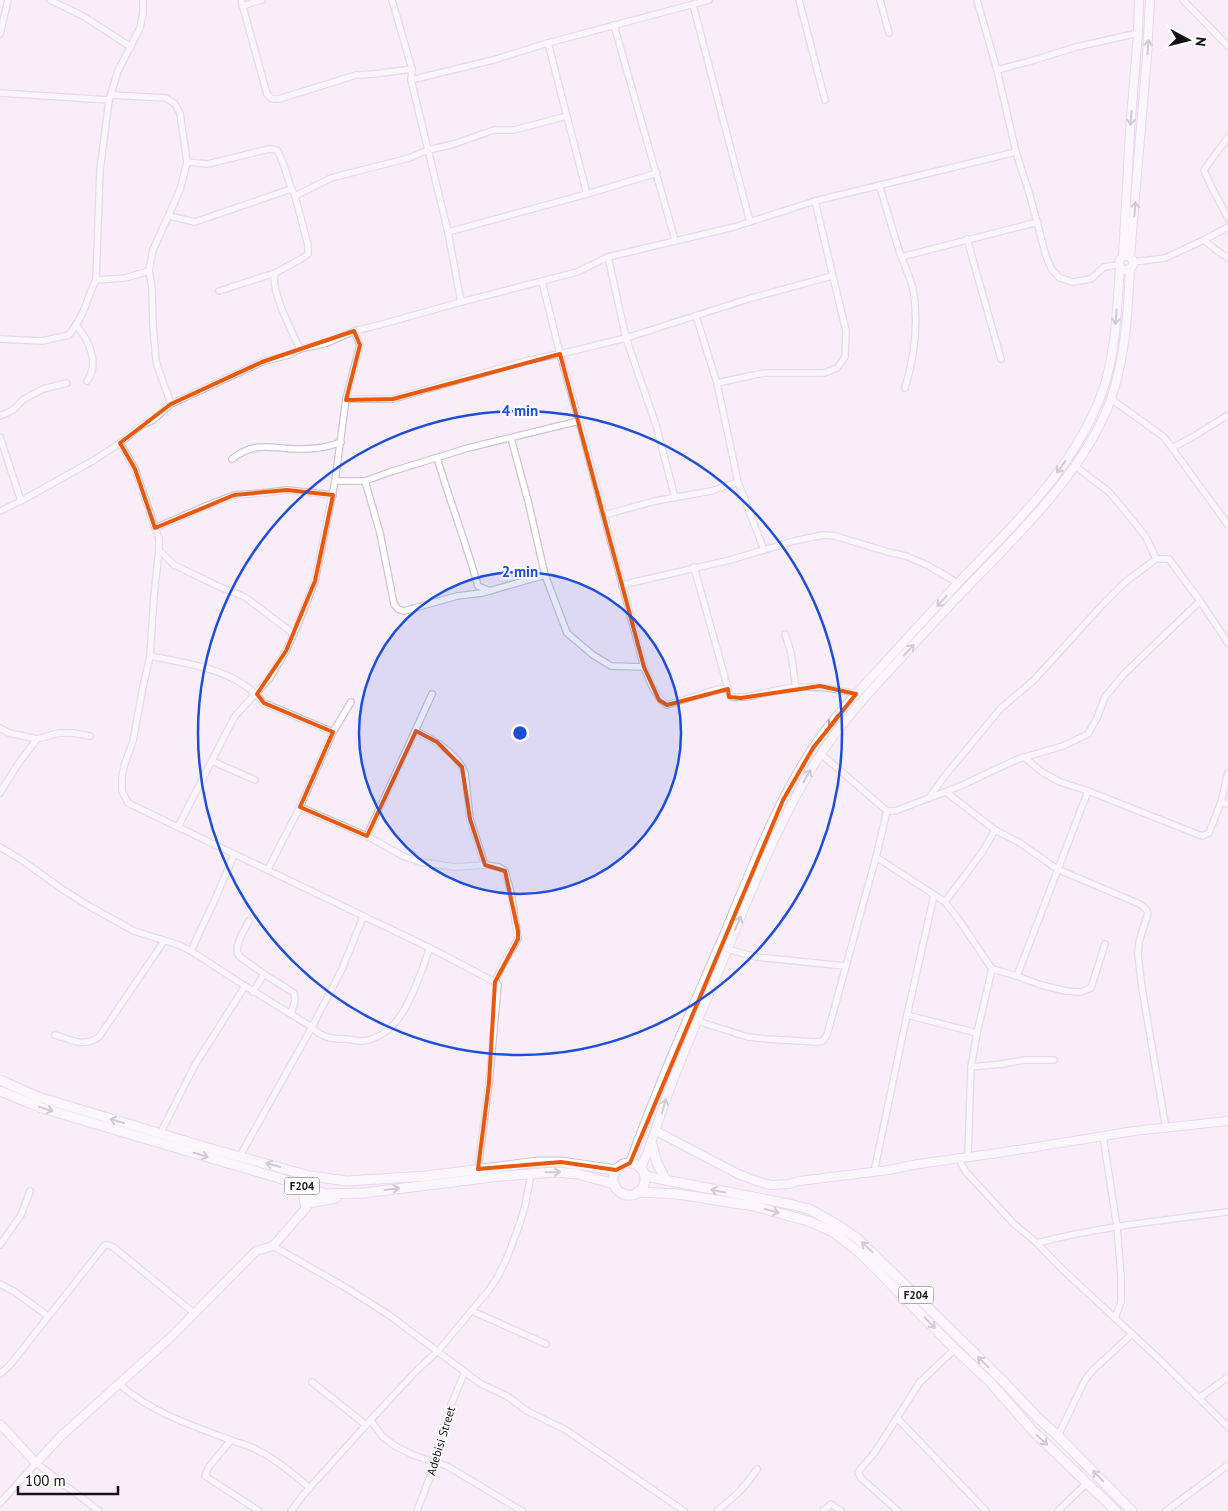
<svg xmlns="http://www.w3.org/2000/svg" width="1228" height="1511" viewBox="0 0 1228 1511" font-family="'PT Sans',sans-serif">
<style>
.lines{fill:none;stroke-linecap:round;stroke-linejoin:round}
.street-casing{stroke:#cec4cf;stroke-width:8}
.secondary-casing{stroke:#cec4cf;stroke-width:10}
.primary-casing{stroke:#cec4cf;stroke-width:11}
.street{stroke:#fff;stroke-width:5.5}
.secondary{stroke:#fff;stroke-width:8}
.primary{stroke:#fff;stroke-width:9}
.oneway{stroke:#a19fa1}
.marked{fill:none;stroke:#e8590c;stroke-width:4;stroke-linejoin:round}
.ring{fill:none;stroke:#1d4ed8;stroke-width:2.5}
.labels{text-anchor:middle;stroke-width:4;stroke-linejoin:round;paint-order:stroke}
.shield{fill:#fff;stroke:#5a585a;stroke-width:1}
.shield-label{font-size:11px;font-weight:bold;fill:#131014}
.street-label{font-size:12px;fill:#131014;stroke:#fff}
.centre{fill:#1d4ed8;stroke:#fff;stroke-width:2.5}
.ring-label{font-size:15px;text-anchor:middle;font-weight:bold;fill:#1d4ed8;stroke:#fff;stroke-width:4;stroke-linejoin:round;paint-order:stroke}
</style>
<rect width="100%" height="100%" fill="#f8edf9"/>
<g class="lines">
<!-- street casing -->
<g class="street-casing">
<g id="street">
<polyline points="50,0 83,16 131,47"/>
<polyline points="241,0 267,94 272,99 279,99 356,75 374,74 412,69"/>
<polyline points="392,0 412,69 411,80 448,232 461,302"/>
<polyline points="799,0 825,100"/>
<polyline points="880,0 889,33"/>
<polyline points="977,0 997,70 1016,152 1030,196 1046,256 1052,270 1060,278 1073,282 1091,279 1104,267 1118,265"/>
<polyline points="1183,0 1228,46"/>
<polyline points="693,5 750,222"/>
<polyline points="242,6 262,0"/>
<polyline points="614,25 675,240"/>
<polyline points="0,34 8,0"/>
<polyline points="548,43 587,194"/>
<polyline points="997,70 1031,61 1076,47 1138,33"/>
<polyline points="411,80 493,60 548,43 709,0"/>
<polyline points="0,93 109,100"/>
<polyline points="112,95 166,98 175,104 180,113 187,162 180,190 153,250 149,271 152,288 153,326 156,360 158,368 171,404"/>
<path d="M 1228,137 L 1204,170 C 1210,187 1220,202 1228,218"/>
<path d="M 187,162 L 208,164 L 269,149 L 277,150 C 286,165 287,182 295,196"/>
<path d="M 879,185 C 887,209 893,233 901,256 C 905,267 910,277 913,289 C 919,323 915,355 905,388"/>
<polyline points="169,216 195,222 291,189"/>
<polyline points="448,232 587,194 657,173"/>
<polyline points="967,239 1001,359"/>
<polyline points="1204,240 1216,250 1228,258"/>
<polyline points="608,257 626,338 656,425 675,498"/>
<polyline points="901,257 1038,222"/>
<polyline points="1133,262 1165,258 1204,240 1228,227"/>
<polyline points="96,280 125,278 149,271"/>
<path d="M 542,281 L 560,354 L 579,421 L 644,667 C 650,681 654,696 667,705 L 718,689 L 728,689"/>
<polyline points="219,291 275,273"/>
<polyline points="696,316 717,383 738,482 764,550"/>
<path d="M 76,325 C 89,340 100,364 87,381"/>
<path d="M 0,339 L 42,341 L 69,335 C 75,326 82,317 85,307 C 89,297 91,289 96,280 L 100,170 L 109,100 L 118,71 L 140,28 L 143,13 L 143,0"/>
<path d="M 300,349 C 292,332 270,290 275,273 L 301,259 L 308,254 L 308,245 L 295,196 L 331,178 L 409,158 L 428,150 L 454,144 L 494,130 L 514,130 L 567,116"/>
<polyline points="717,383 764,373 824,373 837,368 845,357 846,331 815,201"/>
<polyline points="346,399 393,399 529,360 560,354 626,338 748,299 832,276"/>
<polyline points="1111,399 1164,437 1228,525"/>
<polyline points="0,416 13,410 24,399 43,389 67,383"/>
<polyline points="0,437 21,501"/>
<polyline points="511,438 528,501 545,575 567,633 593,655 611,666 644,667"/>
<polyline points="120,443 135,469 159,539 159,550 154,596 150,656 143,687 133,741 124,766 122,777 122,791 128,803 430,948 495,982 498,985 489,1083 478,1169"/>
<polyline points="1172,448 1191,438 1228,415"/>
<path d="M 437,458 C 450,501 466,543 478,586 L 490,591"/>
<path d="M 232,459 C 257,439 275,450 303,449 C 316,449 329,447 341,442"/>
<polyline points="1075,466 1109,492 1121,506 1146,537 1156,559 1169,559 1200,601 1228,643"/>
<polyline points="335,481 365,481 390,472 468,448 579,421"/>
<polyline points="365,481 380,533 394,604 398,609 404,611 457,596 482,593 545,575"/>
<polyline points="0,511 21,501 96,459 120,443 142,425 153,420 171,404 262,362 288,355 300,349 327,343 354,331 379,325 461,302 577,272 608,257 734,227 815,201 1016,152"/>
<polyline points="604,515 655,501 711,491 738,482"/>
<polyline points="155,528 208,505 234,495 262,493 287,490 333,495"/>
<polyline points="159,550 174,565 220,587 245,597 294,634"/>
<path d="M 694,567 L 729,692 L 732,697 C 749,699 765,692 782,689 C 809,685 830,687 856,694"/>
<polyline points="622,585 730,560 794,541 823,535 835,536 888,552 906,556 927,565 958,583"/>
<polyline points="785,634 791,653 796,688"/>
<path d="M 150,656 C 190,664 237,669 264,703 L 333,732"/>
<polyline points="0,728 9,733 37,739 59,733 73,733 90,736"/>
<path d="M 416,731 C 434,740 457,753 465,773 L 470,819 L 485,865"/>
<polyline points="821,754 887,811 895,811 958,787 1018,759 1063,746 1088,734 1097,718 1105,697 1124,674 1200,601"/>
<polyline points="1024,757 1042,772 1060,782 1088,791 1202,836 1209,833 1221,802 1228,773"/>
<polyline points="212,761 255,780"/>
<polyline points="946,792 995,830"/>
<polyline points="0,793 18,764 37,739"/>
<polyline points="929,798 944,777 1001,708 1034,680 1103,604 1124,583 1156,559"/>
<polyline points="1221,802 1228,804"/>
<polyline points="300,807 367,836 403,856 420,862 455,867 485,865 499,867 505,871 511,893 518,939 503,964 495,982"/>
<polyline points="178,827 226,733 235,716 269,679 286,651 299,622 315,581 335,481 346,399 360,345 354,331"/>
<polyline points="367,836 432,694"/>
<path d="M 0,847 L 23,861 L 62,889 L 89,906 L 134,931 L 179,945 L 191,951 L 245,986 L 312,1027 C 322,1039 334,1039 347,1039 C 352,1040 358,1041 363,1041 C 404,1036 417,981 430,948"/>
<polyline points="876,857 945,902 959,920 992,969 1017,976 1041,985 1066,991 1081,992 1091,988 1105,944"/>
<polyline points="268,869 300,807 333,732 351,702"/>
<path d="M 945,902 L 983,851 L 995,830 L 1020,843 L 1057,869 L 1135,902 C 1140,904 1146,907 1148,913 L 1139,942 L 1138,955 L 1142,988 L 1166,1129"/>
<path d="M 249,921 C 244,931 233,946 239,956 L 264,974 L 294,993 L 295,1001 L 291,1014"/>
<polyline points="727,949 756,957 845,966"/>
<polyline points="191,951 216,897 234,855"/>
<polyline points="1017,976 1088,791"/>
<polyline points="253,992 264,974"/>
<polyline points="907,1015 977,1033"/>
<polyline points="697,1021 748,1037 766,1039 818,1042 823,1041 827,1035 876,857 887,811"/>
<path d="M 55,1035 C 73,1040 82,1048 99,1037 L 164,941"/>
<polyline points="971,1067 1002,1064 1024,1060 1054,1060"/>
<polyline points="161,1132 195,1065 245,986"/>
<polyline points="1103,1136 1117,1227 1121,1276 1121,1302 1115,1318"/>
<polyline points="240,1156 312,1027 342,969 363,917"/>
<polyline points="968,1157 971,1067 977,1033 992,969"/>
<polyline points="958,1158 966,1172 1013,1223 1037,1243 1062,1269 1158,1358 1228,1427"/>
<polyline points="874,1172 904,1029 934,895"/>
<path d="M 1037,1243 C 1099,1227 1164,1220 1228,1212"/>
<polyline points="0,1245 21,1215 30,1191"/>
<polyline points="273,1246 343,1286 389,1315 481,1384 507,1396 527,1411 566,1430 684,1511"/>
<polyline points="0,1284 15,1292 48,1316"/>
<polyline points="472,1311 546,1344"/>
<polyline points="0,1374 10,1365 105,1245 109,1245 113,1247 194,1313"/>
<polyline points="312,1382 366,1425"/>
<path d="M 119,1384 C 151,1412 190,1425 228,1439 C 238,1443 249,1445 257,1450 C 277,1460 293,1474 310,1488"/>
<polyline points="1199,1398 1228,1377"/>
<polyline points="897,1418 986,1511"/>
<polyline points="371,1421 383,1437 395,1446 413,1455 447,1466 522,1511"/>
<polyline points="1058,1436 1085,1380 1093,1370 1132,1334"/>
<polyline points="231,1440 208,1468 205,1476 259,1511"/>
<polyline points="0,1503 36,1463 99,1511"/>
<polyline points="291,1511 304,1494 366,1425 418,1369 438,1351 489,1290 497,1278 506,1260 520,1223 525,1206 531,1174"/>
<polyline points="417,1511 436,1461 443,1431 452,1402 465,1372"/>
<path d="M 717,1511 C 734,1497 745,1488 757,1469"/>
<polyline points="823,1511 831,1504 841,1511"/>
<polyline points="898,1511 861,1478 858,1472 875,1452 920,1382 955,1349"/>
<polyline points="1058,1511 1087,1483"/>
<polyline points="1166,1511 1228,1465"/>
</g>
</g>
<!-- secondary casing -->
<g class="secondary-casing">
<g id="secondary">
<circle cx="1126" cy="263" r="7"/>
<polyline points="1123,256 1130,131 1138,33 1139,0"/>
<polyline points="1130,257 1147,56 1150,0"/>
<polyline points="656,1131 738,1174 759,1182 771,1185 789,1184 799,1181 889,1170 918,1164 1005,1152 1134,1131 1228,1121"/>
<path d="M 630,1163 C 658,1086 691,1011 724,935 C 750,873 774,808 811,751 C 831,720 856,694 881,667 C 914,631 946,595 980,560 C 1030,509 1081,455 1104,387 C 1116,349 1117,308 1120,268"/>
<path d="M 641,1168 C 653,1142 659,1115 670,1089 C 684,1050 702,1011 718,973 C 746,903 773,833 812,768 C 837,727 868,693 901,658 C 927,630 953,601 980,574 C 1028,525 1088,464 1111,399 C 1125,358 1128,312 1130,269"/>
<polyline points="0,1424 36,1463 61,1436 171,1337 256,1251 273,1246 306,1208 316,1192"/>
</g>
</g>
<!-- primary casing -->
<g class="primary-casing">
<g id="primary">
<polyline points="0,1080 38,1097 215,1150 310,1176 347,1181 426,1176 538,1162 561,1162 616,1170"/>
<polyline points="0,1091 42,1108 279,1178 325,1194 363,1193 501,1176 556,1172 578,1174 614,1184"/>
<polyline points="652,1145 657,1163 666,1180"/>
<circle cx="629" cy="1179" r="16"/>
<polyline points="645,1176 789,1204 809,1209 836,1224 858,1239 1004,1382 1038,1418 1058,1436 1132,1511"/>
<polyline points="638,1192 677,1194 754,1206 808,1221 829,1230 837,1235 861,1254 955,1349 990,1382 1032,1430 1116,1511"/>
<polyline points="309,1203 336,1198"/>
<polyline points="306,1208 304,1197 308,1187"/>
</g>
</g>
<!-- street -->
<use href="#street" class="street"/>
<!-- secondary -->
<use href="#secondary" class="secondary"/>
<!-- primary -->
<use href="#primary" class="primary"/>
</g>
<!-- one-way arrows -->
<defs><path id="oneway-shaft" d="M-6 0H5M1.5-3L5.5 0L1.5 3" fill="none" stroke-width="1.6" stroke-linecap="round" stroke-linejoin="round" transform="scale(1.25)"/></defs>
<g class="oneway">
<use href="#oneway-shaft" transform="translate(1148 47) rotate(-86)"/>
<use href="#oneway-shaft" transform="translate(1131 118) rotate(95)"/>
<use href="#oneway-shaft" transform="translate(1135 209) rotate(-85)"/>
<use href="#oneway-shaft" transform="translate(1116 317) rotate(95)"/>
<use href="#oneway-shaft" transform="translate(1061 467) rotate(126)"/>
<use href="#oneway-shaft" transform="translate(942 601) rotate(132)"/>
<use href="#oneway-shaft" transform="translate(909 650) rotate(-47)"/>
<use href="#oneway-shaft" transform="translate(833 721) rotate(126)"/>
<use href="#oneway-shaft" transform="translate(807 776) rotate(-60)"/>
<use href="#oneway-shaft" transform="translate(738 923) rotate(-67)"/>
<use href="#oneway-shaft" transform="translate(664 1106) rotate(-73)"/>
<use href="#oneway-shaft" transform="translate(46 1109) rotate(18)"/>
<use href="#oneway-shaft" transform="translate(117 1121) rotate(-165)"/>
<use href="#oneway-shaft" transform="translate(201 1155) rotate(17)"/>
<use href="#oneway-shaft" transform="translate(273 1165) rotate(-164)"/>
<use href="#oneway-shaft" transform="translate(553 1172) rotate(-1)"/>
<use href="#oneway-shaft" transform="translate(392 1189) rotate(-7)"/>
<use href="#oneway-shaft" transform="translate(718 1191) rotate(-169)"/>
<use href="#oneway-shaft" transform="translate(772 1211) rotate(15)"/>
<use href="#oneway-shaft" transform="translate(867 1247) rotate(-137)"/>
<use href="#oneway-shaft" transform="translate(930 1323) rotate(46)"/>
<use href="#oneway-shaft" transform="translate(983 1362) rotate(-137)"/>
<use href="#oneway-shaft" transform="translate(1042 1440) rotate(43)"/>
<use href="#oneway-shaft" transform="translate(1098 1476) rotate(-134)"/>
</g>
<!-- marked area -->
<path d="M0 0H1228V1511H0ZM 354,331 L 360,345 L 346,400 L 393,399 L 560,354 L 644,667 L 659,700 L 667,705 L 728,689 L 729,697 L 741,698 L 820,686 L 856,694 L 813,748 L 783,800 L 630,1163 L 616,1170 L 561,1162 L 478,1169 L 489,1083 L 495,982 L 518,939 L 518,931 L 505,871 L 485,865 L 470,819 L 462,767 L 437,742 L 416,731 L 367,836 L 300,807 L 333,732 L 264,703 L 257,694 L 286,651 L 315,581 L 333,495 L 287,490 L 234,495 L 155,528 L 135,469 L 120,443 L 171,404 L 262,362 Z" fill="#f8edf9" fill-opacity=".55" fill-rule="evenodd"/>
<path class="marked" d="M 354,331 L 360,345 L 346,400 L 393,399 L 560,354 L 644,667 L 659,700 L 667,705 L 728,689 L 729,697 L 741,698 L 820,686 L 856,694 L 813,748 L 783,800 L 630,1163 L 616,1170 L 561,1162 L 478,1169 L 489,1083 L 495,982 L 518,939 L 518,931 L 505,871 L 485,865 L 470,819 L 462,767 L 437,742 L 416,731 L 367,836 L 300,807 L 333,732 L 264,703 L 257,694 L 286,651 L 315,581 L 333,495 L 287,490 L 234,495 L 155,528 L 135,469 L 120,443 L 171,404 L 262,362 Z"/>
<!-- distance rings -->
<circle cx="520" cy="733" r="161" fill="#1d4ed8" fill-opacity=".12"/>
<g class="ring">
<circle cx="520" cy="733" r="161"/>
<circle cx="520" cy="733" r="322"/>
</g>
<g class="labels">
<!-- shield labels -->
<g class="shield">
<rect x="284.5" y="1177.5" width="35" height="17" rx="4"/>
<rect x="898.5" y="1286.5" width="35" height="17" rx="4"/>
</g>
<g class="shield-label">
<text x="302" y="1190">F204</text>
<text x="916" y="1299">F204</text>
</g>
<!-- street labels -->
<g class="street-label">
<text transform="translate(441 1441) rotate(-73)" y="4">Adebisi Street</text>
</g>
</g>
<circle cx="520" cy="733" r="8" class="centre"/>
<g class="ring-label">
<text x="520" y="416">4 min</text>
<text x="520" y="577">2 min</text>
</g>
<!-- north arrow -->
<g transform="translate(1188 40) rotate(97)" stroke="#ffffff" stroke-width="4" paint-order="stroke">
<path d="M0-4L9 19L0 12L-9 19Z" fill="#131014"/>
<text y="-8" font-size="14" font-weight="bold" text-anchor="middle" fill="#131014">N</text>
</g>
<!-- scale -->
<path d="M18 1486v8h100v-8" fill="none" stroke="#131014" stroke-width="2.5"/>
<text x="25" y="1486" font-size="15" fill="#131014" stroke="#ffffff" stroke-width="4" paint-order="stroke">100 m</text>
</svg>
